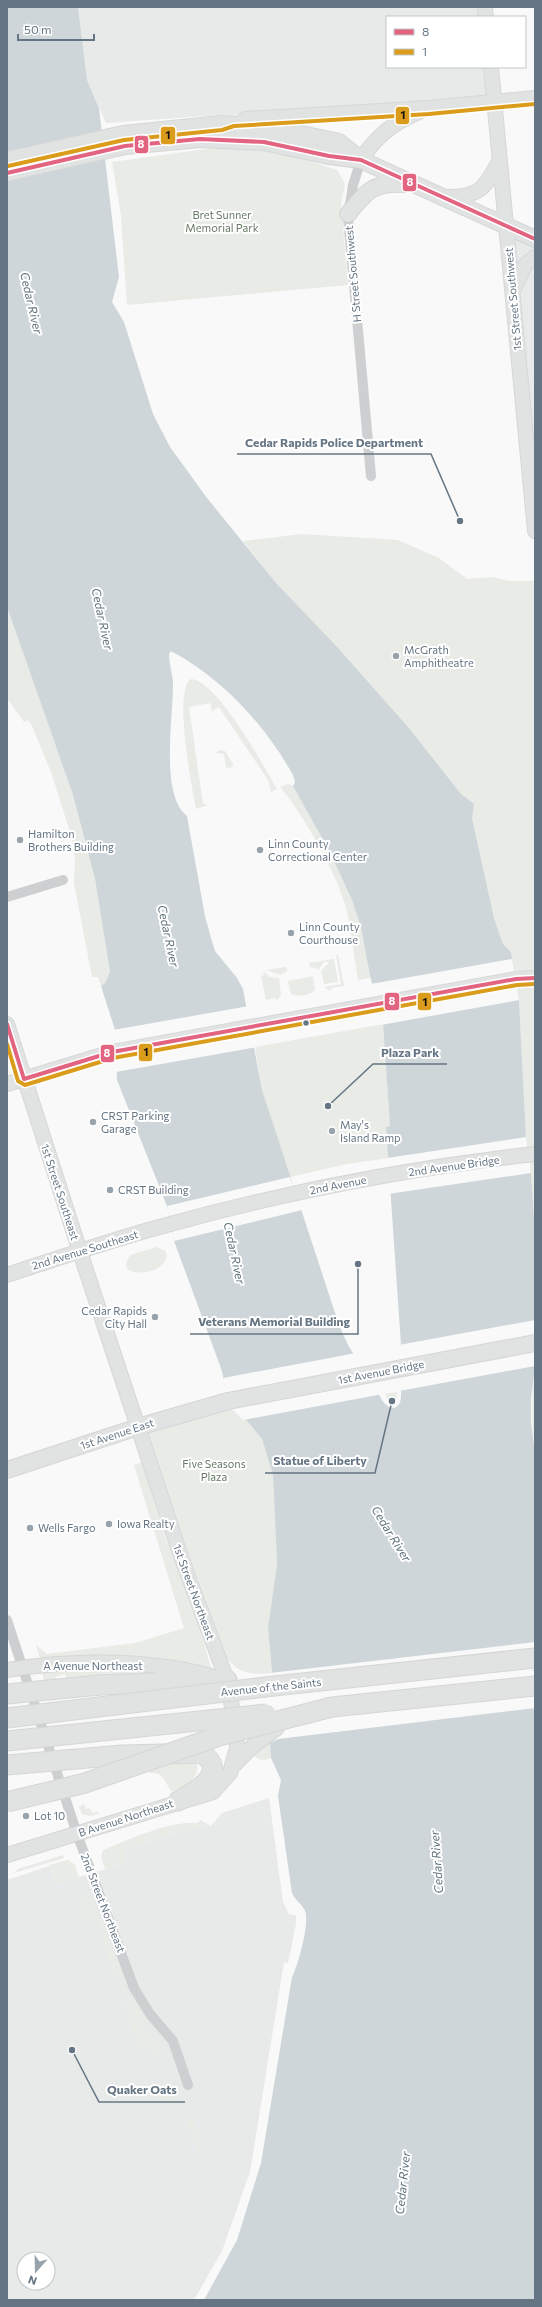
<svg xmlns="http://www.w3.org/2000/svg" width="542" height="2307" viewBox="0 0 542 2307" font-family="Commissioner,sans-serif">
<style>
.built{fill:#e8e9e9;fill-rule:evenodd}
.green{fill:#e8ebe6}
.water{fill:#ced6da;fill-rule:evenodd}
.pier{fill:#f9f9f9}
.lines{fill:none;stroke-linecap:round;stroke-linejoin:round}
.secondary-casing{stroke:#d6d7d8;stroke-width:16}
.primary-casing{stroke:#d5d6d7;stroke-width:18}
.highway-casing{stroke:#d5d6d6;stroke-width:21}
.street{stroke:#cecfd0;stroke-width:10}
.secondary{stroke:#e1e2e2;stroke-width:14}
.primary{stroke:#e1e2e2;stroke-width:16}
.highway{stroke:#e1e2e2;stroke-width:19}
.highway-bridge-casing{stroke:#d5d6d6;stroke-width:21;stroke-linecap:butt}
.highway-bridge{stroke:#e1e2e2;stroke-width:19}
.bus-1-casing{stroke:#fff;stroke-width:7}
.bus-2-casing{stroke:#fff;stroke-width:7}
.bus-1{stroke:#e36480;stroke-width:4}
.bus-2{stroke:#da9c1a;stroke-width:4}
.poi-dot{fill:#99a3ac;stroke:#fff;stroke-width:1.5}
.bus-dot{fill:#657583;stroke:#fff;stroke-width:1.5}
.labels{text-anchor:middle;stroke-width:4;stroke-linejoin:round;paint-order:stroke}
.park-label{font-size:11px;fill:#677a64;stroke:#fff}
.street-label{font-size:11px;fill:#657583;stroke:#fff}
.poi-label{font-size:11px;fill:#657583;stroke:#fff;text-anchor:start}
.water-label{font-size:12px;font-style:italic;fill:#60747c;stroke:#fff}
.leader{fill:none;stroke:#657583;stroke-width:1.5}
.callout-dot{fill:#657583;stroke:#fff;stroke-width:1.5}
.callout-label{font-size:12px;text-anchor:middle;font-weight:bold;fill:#657583;stroke:#fff;stroke-width:4;stroke-linejoin:round;paint-order:stroke}
.line-badge{stroke:#fff;stroke-width:1.5}
.badge-label{font-size:11px;text-anchor:middle;font-weight:bold;fill:#fff}
.pale-badge-label{font-size:11px;text-anchor:middle;font-weight:bold;fill:#111}
</style>
<rect width="100%" height="100%" fill="#f9f9f9"/>
<!-- built -->
<g class="built">
<polygon points="78,7 485,7 486,17 387,17 387,67 491,67 494,102 315,114 219,115 106,123 87,80"/>
<polygon points="506,226 535,239 535,465"/>
<path d="M 269,1798 L 283,1902 L 289,1914 L 296,1915 L 296,1924 L 288,1963 L 284,1962 L 250,2172 L 222,2251 L 194,2300 L 7,2300 L 7,1880 L 49,1866 L 56,1884 L 119,1865 L 125,1859 L 122,1850 L 206,1824 L 210,1827 L 222,1813 ZM 24,2259 L 48,2259 L 48,2283 L 24,2283 Z"/>
</g>
<!-- green -->
<g class="green">
<path d="M 220,147 C 264,149 295,155 337,170 L 345,184 L 341,204 L 348,285 L 127,305 L 121,216 L 112,162 Z"/>
<polygon points="302,534 398,540 439,558 467,579 493,577 510,581 535,581 535,1232 531,1173 526,1137 519,1000 511,952 503,944 494,918 472,818 471,803 461,794 373,688 277,584 243,541"/>
<polygon points="7,607 73,795 95,879 110,972 105,983 101,986 98,977 92,977 74,883 75,859 71,835 51,772 32,726 28,720 24,722 7,698"/>
<path d="M 191,679 C 217,680 264,767 277,789 L 271,792 L 268,780 L 219,707 L 212,711 L 210,703 L 189,707 L 203,804 L 208,805 L 196,809 C 192,788 173,690 191,679 Z"/>
<polygon points="220,750 225,751 233,764 233,767 226,768 224,754 215,753"/>
<path d="M 288,784 L 293,786 C 319,831 347,877 361,927 C 366,943 367,961 370,978 L 358,980 C 354,957 352,931 346,908 C 338,876 302,812 280,787 Z"/>
<polygon points="336,955 338,955 344,986 332,988 330,991 324,987 341,984"/>
<polygon points="334,959 338,982 324,984 321,971 329,963 325,961 319,969 310,967 309,963"/>
<polygon points="286,967 287,971 280,975 266,970"/>
<polygon points="263,971 270,977 279,978 281,996 277,1000 274,998 266,1000 261,976 264,975"/>
<path d="M 313,976 L 315,990 C 308,996 300,997 291,994 L 288,981 Z"/>
<polygon points="383,1024 390,1126 386,1127 389,1158 347,1164 290,1177 262,1090 255,1047"/>
<path d="M 157,1247 L 165,1251 L 167,1255 C 166,1271 138,1277 127,1269 L 126,1264 L 130,1255 Z"/>
<path d="M 535,1369 L 535,1453 C 531,1424 531,1398 535,1369 Z"/>
<polygon points="397,1392 396,1401 390,1403 385,1394"/>
<path d="M 228,1402 L 238,1410 L 262,1439 L 273,1475 L 277,1564 L 268,1628 L 272,1673 C 252,1675 237,1674 226,1656 L 200,1583 L 138,1427 Z"/>
<polygon points="142,1462 165,1537 202,1636 211,1668 56,1658 40,1659 36,1645 47,1654 135,1643 184,1628 134,1465"/>
<polygon points="71,1670 124,1670 162,1673 77,1682 75,1678 67,1681 65,1674 56,1677 59,1684 45,1685 42,1672"/>
<path d="M 270,1743 L 271,1758 C 265,1761 258,1761 254,1755 Z"/>
<path d="M 169,1759 L 196,1762 C 203,1777 183,1789 171,1791 C 164,1782 165,1772 150,1773 L 149,1770 Z"/>
<polygon points="84,1804 86,1809 89,1808 93,1813 98,1811 99,1814 90,1816 82,1814 79,1807"/>
<path d="M 200,1820 L 211,1826 L 210,1827 L 206,1824 L 122,1850 L 125,1860 L 119,1865 L 105,1869 L 101,1856 L 103,1850 C 131,1839 168,1821 198,1823 Z"/>
<polygon points="63,1855 64,1858 14,1873 18,1869"/>
<polygon points="68,1860 75,1865 79,1878 56,1884 49,1865"/>
<polygon points="84,1895 92,1917 85,1919 78,1897"/>
<polygon points="87,1895 92,1899 105,1929 102,1931 99,1930"/>
<polygon points="106,1933 124,1974 123,1976 117,1974 118,1983 130,1992 123,1996 121,1987 117,1985 100,1934"/>
<polygon points="129,1997 132,1997 145,2017 148,2027 134,2033 124,1999"/>
<polygon points="147,2030 159,2044 167,2063 137,2043 135,2036"/>
<polygon points="158,2088 178,2093 181,2102 164,2107"/>
<polygon points="192,2116 202,2146 203,2150 199,2153 186,2118"/>
</g>
<!-- water -->
<path class="water" d="M 7,7 L 78,7 L 87,80 L 99,108 L 119,277 L 112,302 L 124,322 L 153,414 L 170,447 L 207,498 L 277,584 L 338,648 L 408,727 L 461,794 L 474,804 L 472,818 L 494,918 L 503,944 L 511,952 L 519,1000 L 526,1137 L 531,1173 L 535,1232 L 535,1368 L 531,1399 L 531,1423 L 535,1453 L 535,2300 L 204,2300 L 237,2240 L 261,2163 L 292,1977 C 298,1966 310,1922 305,1911 C 302,1904 295,1900 292,1893 L 278,1796 L 281,1780 L 271,1758 L 270,1743 L 278,1739 L 268,1628 L 277,1564 L 273,1475 L 262,1439 L 238,1410 L 228,1402 L 222,1371 L 174,1241 L 167,1206 L 117,1080 L 115,1030 L 101,986 L 105,983 L 110,972 L 95,879 L 73,795 L 7,607 ZM 171,651 C 222,678 265,725 293,775 L 295,782 L 293,786 L 330,852 L 352,900 L 361,927 L 370,976 L 383,1024 L 390,1126 L 386,1127 L 401,1345 L 401,1397 L 400,1403 L 395,1408 L 389,1407 L 384,1403 L 348,1345 L 339,1325 L 262,1090 L 243,989 L 237,978 L 215,951 L 211,938 L 205,916 L 187,816 C 159,794 174,714 173,681 C 172,672 169,663 169,654 Z"/>
<!-- pier -->
<g class="pier">
<polygon points="512,959 519,1000 381,1025 371,984"/>
<polygon points="249,1006 257,1047 116,1072 113,1030"/>
<polygon points="526,1137 531,1173 388,1194 387,1158"/>
<polygon points="290,1177 302,1210 174,1241 167,1206"/>
<polygon points="535,1320 535,1366 399,1391 399,1345"/>
<polygon points="356,1353 383,1394 243,1420 228,1405 223,1378"/>
<polygon points="535,1642 535,1670 530,1671 535,1671 535,1708 278,1739 270,1673"/>
</g>
<g class="lines">
<!-- secondary casing -->
<g class="secondary-casing">
<g id="secondary">
<polyline points="485,7 486,17"/>
<polyline points="491,67 535,531"/>
<polyline points="245,119 429,108 535,98"/>
<path d="M 361,160 C 375,137 394,122 419,112"/>
<path d="M 444,197 C 478,198 485,189 499,161"/>
<polyline points="513,290 526,264 535,257"/>
<polyline points="7,1024 82,1258 180,1554 227,1680 236,1728 237,1748 230,1773 213,1792 7,1855"/>
<polyline points="7,1084 112,1052 516,979 535,978"/>
<path d="M 7,1275 C 59,1258 111,1240 163,1226 C 285,1192 410,1168 535,1154"/>
<path d="M 7,1670 C 73,1660 146,1659 211,1676"/>
<polyline points="234,1765 253,1746 277,1728"/>
</g>
</g>
<!-- primary casing -->
<g class="primary-casing">
<g id="primary">
<polyline points="7,160 123,134 221,124 264,126 339,142 361,160"/>
<polyline points="7,173 125,146 200,139 264,142 329,156 361,160 535,239"/>
<path d="M 348,214 C 367,190 374,182 406,184"/>
<polyline points="7,1470 138,1427 228,1401 535,1343"/>
</g>
</g>
<!-- highway casing -->
<g class="highway-casing">
<g id="highway">
<polyline points="100,1685 227,1680"/>
<polyline points="265,1687 535,1658"/>
<polyline points="332,1707 535,1686"/>
<path d="M 65,1760 L 122,1755 L 201,1753 C 231,1772 195,1792 178,1801"/>
</g>
</g>
<!-- street -->
<g class="street">
<polyline points="361,160 353,185 348,218 371,476"/>
<polyline points="7,897 63,880"/>
<polyline points="7,1620 77,1834 134,1988 150,2014 173,2041 188,2085"/>
</g>
<!-- secondary -->
<use href="#secondary" class="secondary"/>
<!-- primary -->
<use href="#primary" class="primary"/>
<!-- highway -->
<use href="#highway" class="highway"/>
<!-- highway-bridge casing -->
<g class="highway-bridge-casing">
<g id="highway-bridge">
<polyline points="7,1694 100,1685"/>
<polyline points="7,1718 265,1687"/>
<polyline points="7,1741 266,1714"/>
<polyline points="7,1765 65,1760"/>
<polyline points="7,1802 85,1783 219,1736 332,1707"/>
</g>
</g>
<!-- highway-bridge -->
<use href="#highway-bridge" class="highway-bridge"/>
<!-- bus-1 casing -->
<g class="bus-1-casing">
<g id="bus-1">
<polyline points="7,173 125,146 200,139 264,142 329,156 361,160 535,239"/>
<polyline points="7,1024 24,1079 112,1052 516,979 535,978"/>
</g>
</g>
<!-- bus-2 casing -->
<g class="bus-2-casing">
<g id="bus-2">
<polyline points="8,166 124,140 222,130 234,126 429,114 535,104"/>
<polyline points="7,1044 18,1081 25,1085 113,1058 517,985 535,984"/>
</g>
</g>
<!-- bus-1 -->
<use href="#bus-1" class="bus-1"/>
<!-- bus-2 -->
<use href="#bus-2" class="bus-2"/>
</g>
<!-- markers -->
<g class="poi-dot">
<circle cx="396" cy="656" r="4"/>
<circle cx="20" cy="840" r="4"/>
<circle cx="260" cy="850" r="4"/>
<circle cx="291" cy="933" r="4"/>
<circle cx="93" cy="1122" r="4"/>
<circle cx="332" cy="1131" r="4"/>
<circle cx="110" cy="1190" r="4"/>
<circle cx="155" cy="1317" r="4"/>
<circle cx="109" cy="1524" r="4"/>
<circle cx="30" cy="1528" r="4"/>
<circle cx="26" cy="1816" r="4"/>
</g>
<circle class="bus-dot" cx="306" cy="1023" r="3.5"/>
<g class="labels">
<!-- park labels -->
<g class="park-label">
<text x="222" y="219">Bret Sunner<tspan x="222" dy="13">Memorial Park</tspan></text>
<text x="214" y="1468">Five Seasons<tspan x="214" dy="13">Plaza</tspan></text>
</g>
<!-- street labels -->
<g class="street-label">
<text transform="translate(353 274) rotate(-95)" y="4">H Street Southwest</text>
<text transform="translate(513 299) rotate(-95)" y="4">1st Street Southwest</text>
<text transform="translate(454 1166) rotate(-8)" y="4">2nd Avenue Bridge</text>
<text transform="translate(338 1185) rotate(-11)" y="4">2nd Avenue</text>
<text transform="translate(60 1192) rotate(72)" y="4">1st Street Southeast</text>
<text transform="translate(85 1250) rotate(-17)" y="4">2nd Avenue Southeast</text>
<text transform="translate(381 1372) rotate(-11)" y="4">1st Avenue Bridge</text>
<text transform="translate(117 1434) rotate(-18)" y="4">1st Avenue East</text>
<text transform="translate(194 1592) rotate(70)" y="4">1st Street Northeast</text>
<text x="93" y="1670">A Avenue Northeast</text>
<text transform="translate(271 1687) rotate(-6)" y="4">Avenue of the Saints</text>
<text transform="translate(126 1818) rotate(-18)" y="4">B Avenue Northeast</text>
<text transform="translate(103 1903) rotate(69)" y="4">2nd Street Northeast</text>
</g>
<!-- poi labels -->
<g class="poi-label">
<text x="404" y="654">McGrath<tspan x="404" dy="13">Amphitheatre</tspan></text>
<text x="28" y="838">Hamilton<tspan x="28" dy="13">Brothers Building</tspan></text>
<text x="268" y="848">Linn County<tspan x="268" dy="13">Correctional Center</tspan></text>
<text x="299" y="931">Linn County<tspan x="299" dy="13">Courthouse</tspan></text>
<text x="101" y="1120">CRST Parking<tspan x="101" dy="13">Garage</tspan></text>
<text x="340" y="1129">May's<tspan x="340" dy="13">Island Ramp</tspan></text>
<text x="118" y="1194">CRST Building</text>
<text x="147" y="1315" text-anchor="end">Cedar Rapids<tspan x="147" dy="13">City Hall</tspan></text>
<text x="117" y="1528">Iowa Realty</text>
<text x="38" y="1532">Wells Fargo</text>
<text x="34" y="1820">Lot 10</text>
</g>
<!-- water labels -->
<g class="water-label">
<text transform="translate(31 303) rotate(77)" y="4">Cedar River</text>
<text transform="translate(102 619) rotate(78)" y="4">Cedar River</text>
<text transform="translate(168 936) rotate(78)" y="4">Cedar River</text>
<text transform="translate(234 1253) rotate(78)" y="4">Cedar River</text>
<text transform="translate(391 1534) rotate(58)" y="4">Cedar River</text>
<text transform="translate(437 1862) rotate(-94)" y="4">Cedar River</text>
<text transform="translate(403 2183) rotate(-84)" y="4">Cedar River</text>
</g>
</g>
<!-- callouts -->
<path class="leader" d="M460 521L431 454H237M328 1106L373 1064H447M358 1264L358 1334H190M392 1401L375 1473H265M72 2050L99 2102H185"/>
<g class="callout-dot">
<circle cx="460" cy="521" r="4"/>
<circle cx="328" cy="1106" r="4"/>
<circle cx="358" cy="1264" r="4"/>
<circle cx="392" cy="1401" r="4"/>
<circle cx="72" cy="2050" r="4"/>
</g>
<g class="callout-label">
<text x="334" y="447">Cedar Rapids Police Department</text>
<text x="410" y="1057">Plaza Park</text>
<text x="274" y="1326">Veterans Memorial Building</text>
<text x="320" y="1465">Statue of Liberty</text>
<text x="142" y="2094">Quaker Oats</text>
</g>
<g class="line-badge">
<rect x="395" y="106" width="15" height="19" rx="4" fill="#da9c1a"/>
<rect x="160" y="126" width="16" height="19" rx="4" fill="#da9c1a"/>
<rect x="134" y="135" width="15" height="19" rx="4" fill="#e36480"/>
<rect x="402" y="173" width="15" height="19" rx="4" fill="#e36480"/>
<rect x="384" y="992" width="16" height="19" rx="4" fill="#e36480"/>
<rect x="417" y="992" width="15" height="19" rx="4" fill="#da9c1a"/>
<rect x="138" y="1043" width="15" height="19" rx="4" fill="#da9c1a"/>
<rect x="100" y="1044" width="15" height="19" rx="4" fill="#e36480"/>
</g>
<g class="badge-label">
<text x="141" y="148">8</text>
<text x="410" y="186">8</text>
<text x="392" y="1005">8</text>
<text x="107" y="1057">8</text>
</g>
<g class="pale-badge-label">
<text x="403" y="119">1</text>
<text x="168" y="139">1</text>
<text x="425" y="1006">1</text>
<text x="146" y="1056">1</text>
</g>
<!-- border -->
<rect width="542" height="2307" fill="none" stroke="#657583" stroke-width="16"/>
<!-- legend -->
<rect x="386" y="16" width="140" height="52" fill="#ffffff" stroke="#c1c8cd"/>
<rect x="394" y="29" width="20" height="6" fill="#e36480" stroke="#c1c8cd"/>
<text x="422" y="36" font-size="12" fill="#657583">8</text>
<rect x="394" y="49" width="20" height="6" fill="#da9c1a" stroke="#c1c8cd"/>
<text x="422" y="56" font-size="12" fill="#657583">1</text>
<!-- north arrow -->
<g transform="translate(36 2271) rotate(200)"><circle r="19" fill="#ffffff" stroke="#c1c8cd"/>
<path d="M0-3L7 15L0 10L-7 15Z" fill="#99a3ac"/>
<text y="-6" font-size="11" font-weight="bold" text-anchor="middle" fill="#657583">N</text>
</g>
<!-- scale -->
<path d="M18 34v6h76v-6" fill="none" stroke="#657583" stroke-width="2"/>
<text x="24" y="34" font-size="12" fill="#657583" stroke="#ffffff" stroke-width="3" paint-order="stroke">50 m</text>
</svg>
